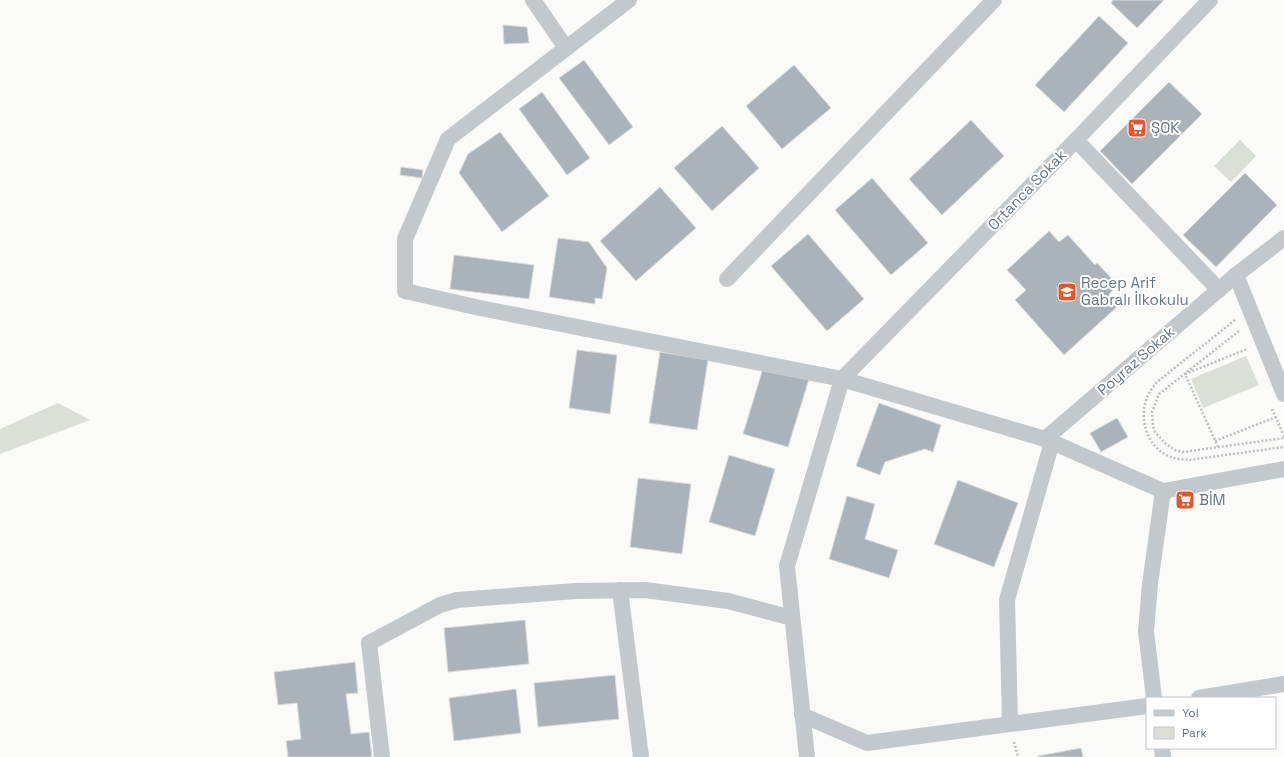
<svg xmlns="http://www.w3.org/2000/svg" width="1284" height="757" viewBox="0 0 1284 757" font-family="'Space Grotesk',sans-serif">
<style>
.green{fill:#dadfd7}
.building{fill:#aab3b9;stroke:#dcdcda}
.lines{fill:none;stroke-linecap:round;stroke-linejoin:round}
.path{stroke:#bbbfc2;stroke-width:2.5;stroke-dasharray:2 2;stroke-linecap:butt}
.minor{stroke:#c3c8cc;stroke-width:16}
.labels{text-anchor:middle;stroke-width:4;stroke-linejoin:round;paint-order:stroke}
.poi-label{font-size:15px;fill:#657683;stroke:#fff;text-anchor:start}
.street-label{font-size:15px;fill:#657683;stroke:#fff}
</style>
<rect width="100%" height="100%" fill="#fafaf8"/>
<!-- green -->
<g class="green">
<polygon points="1240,140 1256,156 1231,182 1214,166"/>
<polygon points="1246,356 1259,385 1203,408 1191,379"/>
<polygon points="58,403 90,420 0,454 0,429"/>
</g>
<!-- building -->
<g class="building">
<polygon points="1113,0 1164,0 1137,28 1111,3"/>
<polygon points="1099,16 1128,43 1064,112 1035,85"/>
<polygon points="503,25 527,27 529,43 504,44"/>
<polygon points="584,60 633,127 609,145 559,78"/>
<polygon points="794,65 831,108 782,149 746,106"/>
<polygon points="1169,82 1202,114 1132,184 1100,151"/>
<polygon points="542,92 590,158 567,175 519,109"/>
<polygon points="971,120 1004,156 942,215 909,179"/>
<polygon points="722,126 759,168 712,211 674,168"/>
<polygon points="500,132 549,196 502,232 459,173 468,154"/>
<polygon points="401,167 423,170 422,178 400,175"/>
<polygon points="1245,173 1277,205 1216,267 1183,235"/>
<polygon points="872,178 928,243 891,275 835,210"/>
<polygon points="660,187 696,228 636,281 600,241"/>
<polygon points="1049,231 1059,242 1068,235 1095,265 1097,263 1118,285 1109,294 1119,305 1064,355 1015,300 1026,290 1007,270"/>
<polygon points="808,234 864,299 827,331 771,266"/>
<polygon points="558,238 589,242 607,268 602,299 595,298 595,304 549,297"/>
<polygon points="454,255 534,265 529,299 450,289"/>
<polygon points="577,350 617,355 610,414 569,408"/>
<polygon points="660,352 708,360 697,430 649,423"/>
<polygon points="764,365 809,379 788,447 743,434"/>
<polygon points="879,403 941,425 933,452 925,449 885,462 880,475 856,466"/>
<polygon points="1117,418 1128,437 1101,452 1090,433"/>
<polygon points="729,455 775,469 755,536 709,522"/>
<polygon points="638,478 691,484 682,554 630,547"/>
<polygon points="958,480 1018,503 994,567 934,544"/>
<polygon points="847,496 875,504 865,539 898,550 889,578 829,559"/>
<polygon points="525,620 529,664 448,672 444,628"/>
<polygon points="355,662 358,693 346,694 351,734 369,732 372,757 288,757 286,741 301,739 297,703 278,705 274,672"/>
<polygon points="615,675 619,719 538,727 534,683"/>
<polygon points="516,689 521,733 454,741 449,698"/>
<polygon points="1081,748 1083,757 1038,757 1038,756"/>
</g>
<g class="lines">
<!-- path -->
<g class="path">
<path d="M 1235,320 L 1157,382 C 1154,386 1150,390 1148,395 C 1138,417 1146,445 1168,456 C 1174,459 1182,459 1189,460 L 1284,447"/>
<polyline points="1239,331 1159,394 1152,412 1153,426 1155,432 1166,444 1175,450 1183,452 1284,438"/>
<polyline points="1272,409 1284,436"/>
<polyline points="1215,441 1276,417"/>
<polyline points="1218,447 1185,374 1247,349"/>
<polyline points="1014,742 1018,757"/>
</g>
<!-- minor -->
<g class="minor">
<polyline points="533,0 566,48"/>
<polyline points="629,0 448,139 405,239 405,291 480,308 842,379 1045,439 1163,491 1284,469"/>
<polyline points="1076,140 1219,290"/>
<polyline points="1236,275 1284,394"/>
<polyline points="727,279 994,0"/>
<polyline points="1045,439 1236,275 1284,238"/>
<polyline points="620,590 641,757"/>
<polyline points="1154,698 1146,631 1150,584 1163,491"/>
<polyline points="1199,698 1284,684"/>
<polyline points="802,715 867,743 1147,706"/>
<polyline points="1010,724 1007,600 1052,442"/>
<polyline points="1162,748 1163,757"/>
<polyline points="382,757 369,643 440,605 457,600 576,591 645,590 728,601 792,618"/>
<polyline points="807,757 787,566 842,379 1076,140 1210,0"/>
</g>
</g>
<!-- icons -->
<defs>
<g id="supermarket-square" transform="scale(1)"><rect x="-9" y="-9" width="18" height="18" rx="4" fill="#e4572e" stroke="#fff"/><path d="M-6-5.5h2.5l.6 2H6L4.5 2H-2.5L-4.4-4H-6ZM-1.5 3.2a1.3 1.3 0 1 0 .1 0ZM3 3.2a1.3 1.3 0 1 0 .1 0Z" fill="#fff"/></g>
<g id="school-square" transform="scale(1)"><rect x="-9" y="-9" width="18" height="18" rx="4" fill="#e4572e" stroke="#fff"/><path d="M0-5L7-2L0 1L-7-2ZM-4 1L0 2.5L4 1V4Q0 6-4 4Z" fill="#fff"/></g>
</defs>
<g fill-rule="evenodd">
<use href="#supermarket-square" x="1137" y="128"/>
<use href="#school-square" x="1067" y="292"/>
<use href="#supermarket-square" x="1185" y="500"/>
</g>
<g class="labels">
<!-- poi labels -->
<g class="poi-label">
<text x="1151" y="133">ŞOK</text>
<text x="1081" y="288">Recep Arif<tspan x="1081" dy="17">Gabralı İlkokulu</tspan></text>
<text x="1199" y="505">BİM</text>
</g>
<!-- street labels -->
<g class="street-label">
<text transform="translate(1027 190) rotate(-46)" y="5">Ortanca Sokak</text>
<text transform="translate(1136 361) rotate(-41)" y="5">Poyraz Sokak</text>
</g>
</g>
<!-- legend -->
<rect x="1146" y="697" width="130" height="52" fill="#ffffff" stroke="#c1c8cd"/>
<rect x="1154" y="710" width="20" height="6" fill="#c3c8cc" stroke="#c1c8cd"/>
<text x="1182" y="717" font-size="12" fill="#657683">Yol</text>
<rect x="1154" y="727" width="20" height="12" fill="#dadfd7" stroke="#c1c8cd"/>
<text x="1182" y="737" font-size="12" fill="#657683">Park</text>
</svg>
